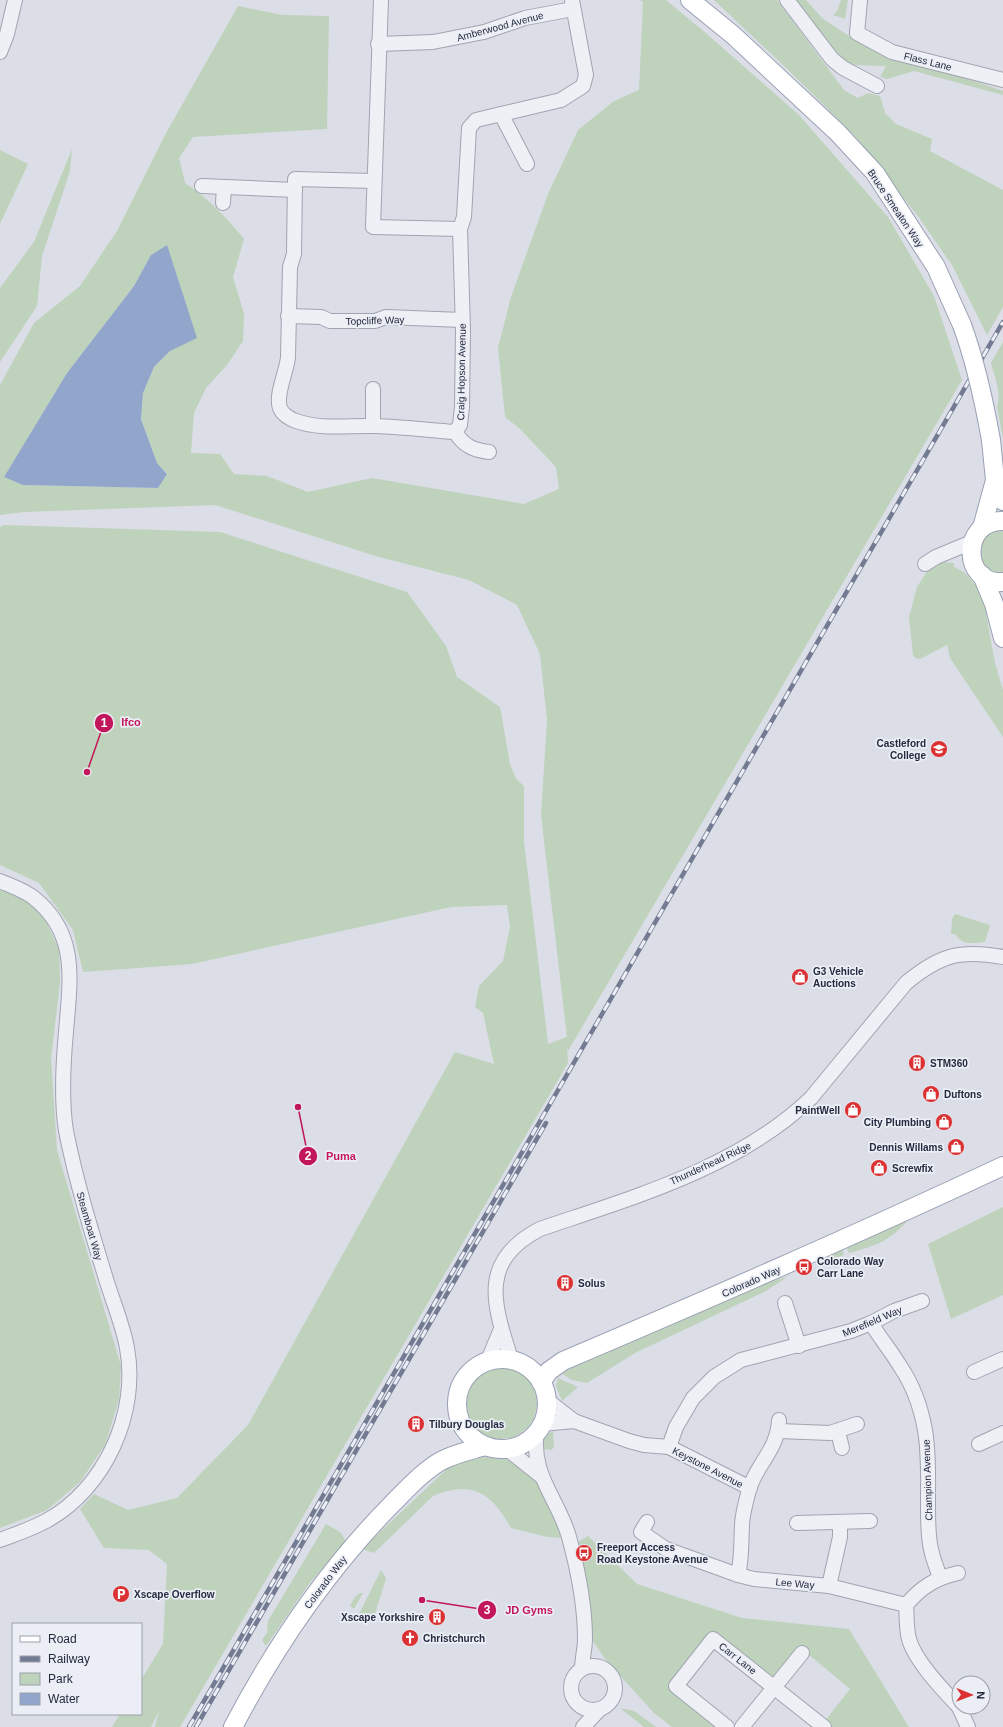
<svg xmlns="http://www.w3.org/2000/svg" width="1003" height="1727" viewBox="0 0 1003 1727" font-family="Arial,sans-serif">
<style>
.green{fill:#bed2bc;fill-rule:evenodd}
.water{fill:#92a6cc}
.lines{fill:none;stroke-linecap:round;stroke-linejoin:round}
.minor-casing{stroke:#a0a4b1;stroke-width:16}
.major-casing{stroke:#99a0b4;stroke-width:20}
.minor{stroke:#eef0f5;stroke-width:14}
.major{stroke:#fff;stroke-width:18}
.rail-casing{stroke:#737b92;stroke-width:4.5}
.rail{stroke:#ebeef5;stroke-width:3;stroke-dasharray:9;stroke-linecap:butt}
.major-bridge-casing{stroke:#99a0b4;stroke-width:20;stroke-linecap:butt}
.major-bridge{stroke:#fff;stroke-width:18}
.labels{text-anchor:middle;stroke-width:3.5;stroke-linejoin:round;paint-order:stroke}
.street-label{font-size:10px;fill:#242a3f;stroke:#ebeef5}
.poi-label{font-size:10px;font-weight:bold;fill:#242a3f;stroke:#ebeef5;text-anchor:start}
.leader{fill:none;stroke:#c2185b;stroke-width:1.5}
.callout-dot{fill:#c2185b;stroke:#ebeef5;stroke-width:1.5}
.mark-label{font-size:12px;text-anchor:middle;font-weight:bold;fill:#fff}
.callout-label{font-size:11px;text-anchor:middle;font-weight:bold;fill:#c2185b;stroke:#ebeef5;stroke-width:3.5;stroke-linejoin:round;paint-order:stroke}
</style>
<rect width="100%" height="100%" fill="#dbdee7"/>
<!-- green -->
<g class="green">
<path d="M 640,0 L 666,0 L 707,34 L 799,115 L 888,217 L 934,296 L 962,380 L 568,1051 L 567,1045 L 568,1063 L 180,1727 L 155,1727 L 159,1711 L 151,1727 L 112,1727 L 120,1714 L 141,1714 L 141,1680 L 163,1644 L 167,1564 L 149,1550 L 104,1548 L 80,1509 L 94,1494 L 128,1510 L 177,1498 L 248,1425 L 455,1052 L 494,1064 L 483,1013 L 475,1007 L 479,986 L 503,961 L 510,927 L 507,905 L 451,907 L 192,964 L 83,972 L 73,930 L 39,883 L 0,865 L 0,527 L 4,525 L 220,532 L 407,592 L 446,646 L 457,677 L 500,707 L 510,764 L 516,779 L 524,786 L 524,841 L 548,1044 L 567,1037 L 541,815 L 547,720 L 540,654 L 517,605 L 469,580 L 379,557 L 215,505 L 24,512 L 0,515 L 0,385 L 34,323 L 80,286 L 117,231 L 165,135 L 238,6 L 282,15 L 329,16 L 327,129 L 193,137 L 179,158 L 185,183 C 207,197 227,218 244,239 L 233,277 L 244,314 L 243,341 L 227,365 L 206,388 L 194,413 L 191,453 L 220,454 L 234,474 L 267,476 L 308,492 L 372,478 L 524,504 L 559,489 L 556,467 L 519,428 L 505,417 L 498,348 L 511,297 L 548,194 L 578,130 L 614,101 L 639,90 L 643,2 ZM 167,245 L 170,351 L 154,367 L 143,393 L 141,418 L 157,463 L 167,473 L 158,488 L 23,485 L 4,477 L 67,373 L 134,286 L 151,255 Z"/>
<polygon points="714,0 777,0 844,90 858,98 868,93 880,96 885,113 896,124 932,139 930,151 1003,190 1003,307 987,335 952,265 920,219 856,137 784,66"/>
<polygon points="793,0 806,0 822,18 852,38 1003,91 1003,95 914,71 887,79 880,77 886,66 852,65 841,57"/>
<polygon points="841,0 848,0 845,19 833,15 837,11"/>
<polygon points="72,149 70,171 42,256 37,306 0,362 0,288 34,242"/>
<polygon points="0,150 28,164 0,224"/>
<path d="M 1003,342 L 1003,439 L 997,407 C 1002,394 994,375 991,363 Z"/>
<path d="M 1003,529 L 1003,574 C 973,569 971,536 1003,529 Z"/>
<polygon points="942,562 954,563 954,567 964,572 979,589 984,602 995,663 1003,690 1003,737 950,658 947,645 920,659 915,658 913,655 909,617 917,587 928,570"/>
<polygon points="0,886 23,898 43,915 59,949 60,983 51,1058 57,1150 121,1366 119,1399 105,1445 80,1482 47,1510 0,1528"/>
<path d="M 955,914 L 990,925 L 985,942 C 972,943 963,946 955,934 L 951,934 L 952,919 Z"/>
<polygon points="1003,1207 1003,1295 951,1319 928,1244"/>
<path d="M 910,1218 C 890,1241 878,1245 849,1253 L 846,1246 Z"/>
<polygon points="842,1248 844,1255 821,1262"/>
<polygon points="787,1277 766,1291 635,1353 587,1383 572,1380 561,1373 760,1284"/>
<circle cx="501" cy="1403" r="36"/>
<polygon points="558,1378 578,1387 562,1401 556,1386"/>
<polygon points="553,1431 554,1446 552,1450 541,1449 546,1435"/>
<path d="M 485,1457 C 490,1457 496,1456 501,1457 C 537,1463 552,1508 561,1538 L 547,1537 L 511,1528 C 492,1494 473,1479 433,1496 L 374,1553 L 362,1549 L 449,1467 L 461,1462 Z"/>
<polygon points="326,1524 340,1532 346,1541 309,1584 266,1646 262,1640 267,1633 268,1621"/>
<polygon points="588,1536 637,1584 742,1618 849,1629 909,1727 832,1727 825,1721 850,1689 802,1649 774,1679 713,1632 670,1687 715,1727 672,1727 654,1713 605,1659 593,1641 578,1542"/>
<polygon points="381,1570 386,1578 375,1614 372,1613 371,1617 359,1614"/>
<polygon points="360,1593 363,1593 354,1609 350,1606 355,1597"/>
<polygon points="620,1708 634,1711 656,1727 644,1727"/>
</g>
<!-- water -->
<polygon class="water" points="167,245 197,338 170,351 154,367 143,393 141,419 157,463 167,474 158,488 23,485 4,477 67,373 134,286 151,255"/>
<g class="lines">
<!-- minor casing -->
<g class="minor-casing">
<g id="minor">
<polyline points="381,0 373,227 460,229"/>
<polyline points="787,0 832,59 843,68 877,86"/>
<polyline points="860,0 857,33 892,52 1003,80"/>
<polyline points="378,44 433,42 484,32 525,18 573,9"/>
<polyline points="0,52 7,34 15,0"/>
<polyline points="501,114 527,164"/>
<path d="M 374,181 L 295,179 L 294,254 L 290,267 L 288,357 C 287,371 275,395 280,408 C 282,414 290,419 296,421 C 322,430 348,425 375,426 C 402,427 428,430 455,432"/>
<polyline points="202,186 295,190"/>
<polyline points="223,203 224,187"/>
<polyline points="288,316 321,317 330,321 375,321 386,317 462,320"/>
<polyline points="373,426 373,389"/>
<polyline points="455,432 460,425 462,407 463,330 460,229 464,217 469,128 476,120 561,100 583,86 586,75 572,0"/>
<path d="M 455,432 C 464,446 473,450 489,452"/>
<polyline points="925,564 936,557 972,542"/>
<path d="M 0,881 C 11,886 24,890 34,898 C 79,934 70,981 66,1032 C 63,1064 61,1099 66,1131 C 76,1181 91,1230 106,1279 C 113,1302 123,1325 127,1348 C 139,1413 105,1489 46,1521 C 31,1529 16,1534 0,1540"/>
<polyline points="785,1303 799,1346"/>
<path d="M 871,1323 C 880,1338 891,1351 900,1366 C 913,1385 921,1408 925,1430 C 931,1466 926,1501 929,1536 C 930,1551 935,1564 940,1577"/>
<path d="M 511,1359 C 493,1303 479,1261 540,1229 C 634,1197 738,1168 811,1098 L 906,983 C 940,955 960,949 1003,957"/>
<polyline points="488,1360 501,1329"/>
<polyline points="974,1372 1003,1359"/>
<polyline points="547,1400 574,1421 629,1441 644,1445 669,1447 750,1488"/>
<polyline points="542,1424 574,1421"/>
<path d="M 537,1431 C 530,1475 558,1498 569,1537 C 578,1570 585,1605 585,1639 C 585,1649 582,1659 582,1669"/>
<polyline points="779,1431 830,1433 857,1424"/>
<polyline points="838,1432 842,1448"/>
<polyline points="979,1444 1003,1433"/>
<polyline points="669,1447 676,1427 693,1398 714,1377 741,1360 851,1331 871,1323 894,1311 922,1301"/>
<polyline points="507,1449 541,1476"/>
<polyline points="647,1522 641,1532 666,1549 738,1575 754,1579 829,1586 906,1605"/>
<polyline points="797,1523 870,1521"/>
<path d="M 738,1575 C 742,1558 741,1543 742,1526 C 742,1515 746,1501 749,1490 C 755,1466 778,1450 779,1420"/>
<polyline points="829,1586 840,1537 840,1523"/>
<path d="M 906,1605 C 907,1615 906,1629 909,1639 C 915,1661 943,1690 959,1707"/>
<path d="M 906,1605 C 921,1587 936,1578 958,1573"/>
<circle cx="593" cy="1688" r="22"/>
<polyline points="959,1707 968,1727"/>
<polyline points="583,1727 600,1709"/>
<polyline points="727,1727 676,1686 713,1639 824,1727"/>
<polyline points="742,1727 802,1653"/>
</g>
</g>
<!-- major casing -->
<g class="major-casing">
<g id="major">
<polyline points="690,0 733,35 838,133 875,173 936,267 962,325"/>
<polyline points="991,440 995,480 1003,501"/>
<path d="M 1003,521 C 960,520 962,586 1003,582"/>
<polyline points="982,528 995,480"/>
<polyline points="982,575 994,604 1003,638"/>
<circle cx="502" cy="1404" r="45"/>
<path d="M 541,1382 L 549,1371 L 563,1361 C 711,1298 858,1234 1003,1166"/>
<path d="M 233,1727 C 276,1645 327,1570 392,1504 C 406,1490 427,1467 445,1459 C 458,1453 472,1450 485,1446"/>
</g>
</g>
<!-- minor -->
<use href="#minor" class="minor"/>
<!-- major -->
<use href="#major" class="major"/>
<!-- rail casing -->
<g class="rail-casing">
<g id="rail">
<polyline points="189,1727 1003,322"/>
<polyline points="196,1727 546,1123"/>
</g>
</g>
<!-- rail -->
<use href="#rail" class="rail"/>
<!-- major-bridge casing -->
<g class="major-bridge-casing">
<path id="major-bridge" d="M 962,325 C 976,363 984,401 991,440"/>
</g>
<!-- major-bridge -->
<use href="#major-bridge" class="major-bridge"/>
</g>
<!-- icons -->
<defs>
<g id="university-disc" transform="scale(0.9)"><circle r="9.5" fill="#db3133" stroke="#ebeef5"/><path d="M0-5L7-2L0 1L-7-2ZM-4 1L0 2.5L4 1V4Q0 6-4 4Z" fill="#fff"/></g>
<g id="shop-disc" transform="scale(0.9)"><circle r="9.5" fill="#db3133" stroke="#ebeef5"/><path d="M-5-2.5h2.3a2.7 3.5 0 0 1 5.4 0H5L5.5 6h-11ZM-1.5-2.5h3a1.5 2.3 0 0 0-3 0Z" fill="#fff"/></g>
<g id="building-disc" transform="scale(0.9)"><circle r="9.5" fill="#db3133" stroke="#ebeef5"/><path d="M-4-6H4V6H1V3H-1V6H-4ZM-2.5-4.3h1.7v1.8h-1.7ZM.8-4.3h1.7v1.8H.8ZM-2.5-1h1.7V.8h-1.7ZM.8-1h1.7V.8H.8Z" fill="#fff"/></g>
<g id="bus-disc" transform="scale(0.9)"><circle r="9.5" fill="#db3133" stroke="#ebeef5"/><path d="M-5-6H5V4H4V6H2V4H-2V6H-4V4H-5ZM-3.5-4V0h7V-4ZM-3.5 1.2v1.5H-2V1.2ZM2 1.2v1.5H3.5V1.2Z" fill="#fff"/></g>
<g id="parking-disc" transform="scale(0.9)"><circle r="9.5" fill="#db3133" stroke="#ebeef5"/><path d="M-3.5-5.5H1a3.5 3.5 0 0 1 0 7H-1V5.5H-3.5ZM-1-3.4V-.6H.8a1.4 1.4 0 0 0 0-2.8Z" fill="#fff"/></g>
<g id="church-disc" transform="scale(0.9)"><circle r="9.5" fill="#db3133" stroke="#ebeef5"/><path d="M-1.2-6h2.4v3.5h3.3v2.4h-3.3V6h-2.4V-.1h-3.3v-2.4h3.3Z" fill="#fff"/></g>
</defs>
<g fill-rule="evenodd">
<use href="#university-disc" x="939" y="749"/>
<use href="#shop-disc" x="800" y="977"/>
<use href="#building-disc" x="917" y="1063"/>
<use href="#shop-disc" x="931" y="1094"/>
<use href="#shop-disc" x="853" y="1110"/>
<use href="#shop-disc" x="944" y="1122"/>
<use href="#shop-disc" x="956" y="1147"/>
<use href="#shop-disc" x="879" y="1168"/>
<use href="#bus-disc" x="804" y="1267"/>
<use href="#building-disc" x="565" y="1283"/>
<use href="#building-disc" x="416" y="1424"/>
<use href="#bus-disc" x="584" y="1553"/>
<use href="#parking-disc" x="121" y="1594"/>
<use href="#building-disc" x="437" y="1617"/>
<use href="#church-disc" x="410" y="1638"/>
</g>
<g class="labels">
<!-- street labels -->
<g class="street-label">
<text transform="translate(500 26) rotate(-15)" y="4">Amberwood Avenue</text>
<text transform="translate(928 61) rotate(14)" y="4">Flass Lane</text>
<text transform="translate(896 208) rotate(56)" y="4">Bruce Smeaton Way</text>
<text transform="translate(375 320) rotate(-2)" y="4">Topcliffe Way</text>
<text transform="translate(461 372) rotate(-89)" y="4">Craig Hopson Avenue</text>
<text transform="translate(710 1163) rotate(-25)" y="4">Thunderhead Ridge</text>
<text transform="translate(90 1226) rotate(74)" y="4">Steamboat Way</text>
<text transform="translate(751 1281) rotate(-24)" y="4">Colorado Way</text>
<text transform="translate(872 1321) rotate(-23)" y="4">Merefield Way</text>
<text transform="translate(708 1467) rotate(27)" y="4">Keystone Avenue</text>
<text transform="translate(927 1480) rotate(-92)" y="4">Champion Avenue</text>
<text transform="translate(325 1582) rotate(-53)" y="4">Colorado Way</text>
<text transform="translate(795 1583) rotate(5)" y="4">Lee Way</text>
<text transform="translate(738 1658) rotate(38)" y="4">Carr Lane</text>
</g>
<!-- poi labels -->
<g class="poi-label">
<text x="926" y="747" text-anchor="end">Castleford<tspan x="926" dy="12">College</tspan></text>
<text x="813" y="975">G3 Vehicle<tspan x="813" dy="12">Auctions</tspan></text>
<text x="930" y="1067">STM360</text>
<text x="944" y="1098">Duftons</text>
<text x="840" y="1114" text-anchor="end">PaintWell</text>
<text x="931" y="1126" text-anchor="end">City Plumbing</text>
<text x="943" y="1151" text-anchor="end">Dennis Willams</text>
<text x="892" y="1172">Screwfix</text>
<text x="817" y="1265">Colorado Way<tspan x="817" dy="12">Carr Lane</tspan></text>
<text x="578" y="1287">Solus</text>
<text x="429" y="1428">Tilbury Douglas</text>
<text x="597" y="1551">Freeport Access<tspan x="597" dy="12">Road Keystone Avenue</tspan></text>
<text x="134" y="1598">Xscape Overflow</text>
<text x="424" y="1621" text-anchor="end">Xscape Yorkshire</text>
<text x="423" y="1642">Christchurch</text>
</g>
</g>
<!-- callouts -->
<path class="leader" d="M87 772L104 723M298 1107L308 1156M422 1600L487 1610"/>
<g class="callout-dot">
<circle cx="87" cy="772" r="4"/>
<circle cx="298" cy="1107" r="4"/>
<circle cx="422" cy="1600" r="4"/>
<circle cx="104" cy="723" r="10"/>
<circle cx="308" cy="1156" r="10"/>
<circle cx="487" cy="1610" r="10"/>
</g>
<g class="mark-label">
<text x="104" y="727">1</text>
<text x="308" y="1160">2</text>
<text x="487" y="1614">3</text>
</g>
<g class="callout-label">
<text x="131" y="726">Ifco</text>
<text x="341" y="1160">Puma</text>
<text x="529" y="1614">JD Gyms</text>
</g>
<!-- legend -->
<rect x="12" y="1623" width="130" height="92" fill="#ebeef5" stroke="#9ba0ac"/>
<rect x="20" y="1636" width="20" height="6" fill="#ffffff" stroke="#9ba0ac"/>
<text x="48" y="1643" font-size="12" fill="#242a3f">Road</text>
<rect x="20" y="1656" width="20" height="6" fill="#737b92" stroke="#9ba0ac"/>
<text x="48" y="1663" font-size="12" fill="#242a3f">Railway</text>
<rect x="20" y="1673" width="20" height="12" fill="#bed2bc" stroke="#9ba0ac"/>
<text x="48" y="1683" font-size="12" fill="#242a3f">Park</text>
<rect x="20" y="1693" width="20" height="12" fill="#92a6cc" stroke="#9ba0ac"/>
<text x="48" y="1703" font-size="12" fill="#242a3f">Water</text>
<!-- north arrow -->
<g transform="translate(971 1695) rotate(91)"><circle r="19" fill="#ebeef5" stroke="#9ba0ac"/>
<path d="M0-3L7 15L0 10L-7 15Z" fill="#db3133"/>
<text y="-6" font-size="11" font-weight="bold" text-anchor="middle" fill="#242a3f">N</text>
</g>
</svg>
